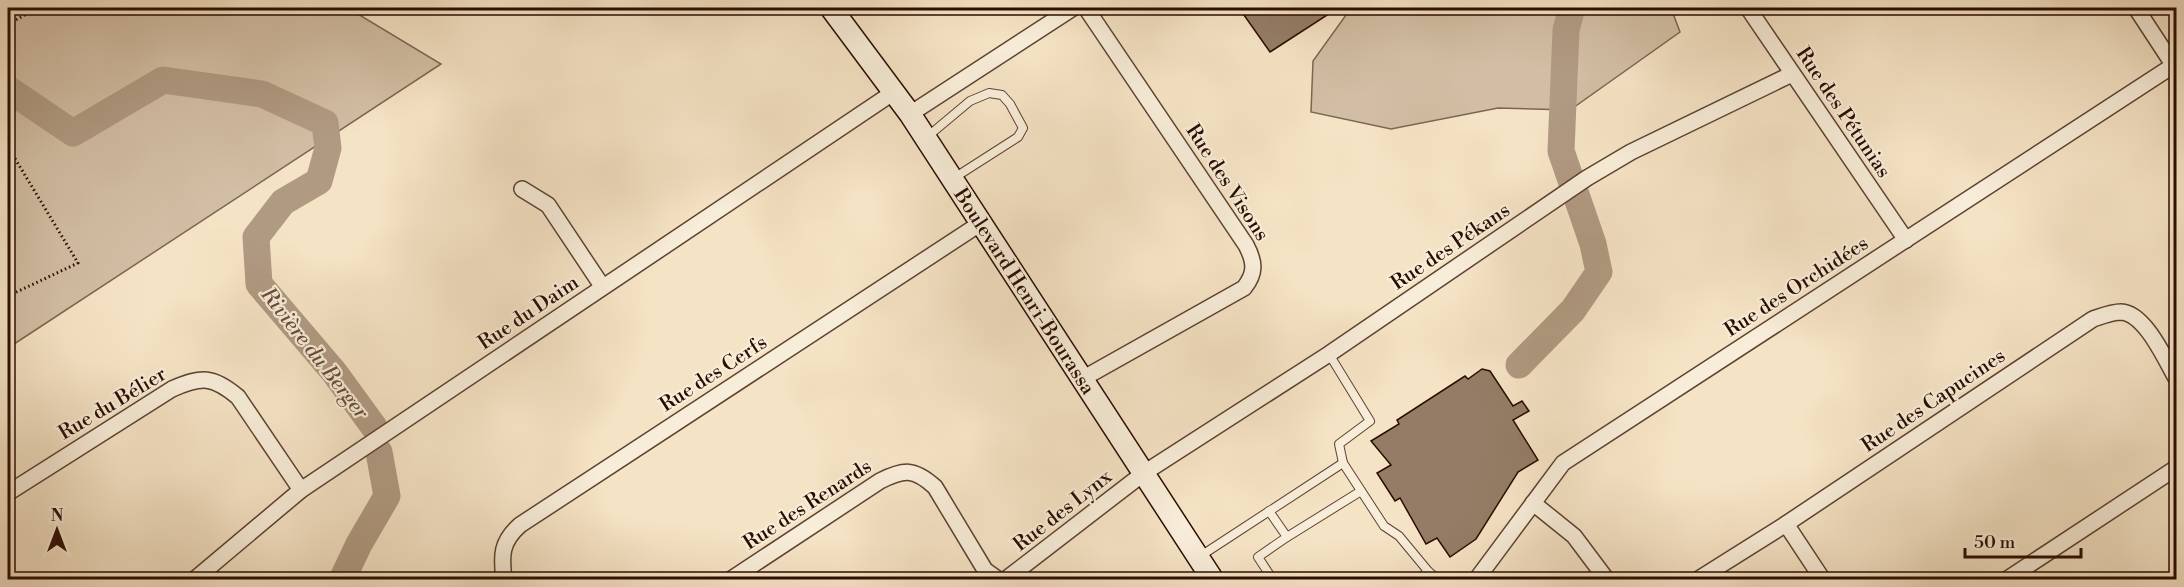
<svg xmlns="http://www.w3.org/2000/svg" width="2184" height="587" viewBox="0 0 2184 587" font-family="'Libre Bodoni',serif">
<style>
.green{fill:#d2bea4;stroke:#7e6552;stroke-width:1.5}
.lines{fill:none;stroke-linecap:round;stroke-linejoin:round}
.river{stroke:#b09a82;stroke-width:27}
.building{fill:#947c66;stroke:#2a0c00;stroke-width:1.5}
.service-casing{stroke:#5d4231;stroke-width:10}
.minor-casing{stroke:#5d4231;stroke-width:18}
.secondary-casing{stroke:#2a0c00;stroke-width:24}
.path{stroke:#2a0c00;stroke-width:3;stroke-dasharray:1.5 3;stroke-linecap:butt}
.service{stroke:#f8edd9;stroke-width:8}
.minor{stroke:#f8edd9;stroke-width:15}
.secondary{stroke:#f8edd9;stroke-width:21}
.labels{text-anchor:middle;stroke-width:4.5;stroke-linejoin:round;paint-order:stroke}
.street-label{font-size:20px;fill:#2a0c00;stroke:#f8edd9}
.water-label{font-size:21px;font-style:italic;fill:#664c3a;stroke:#f8edd9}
</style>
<rect width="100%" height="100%" fill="#f5e3c5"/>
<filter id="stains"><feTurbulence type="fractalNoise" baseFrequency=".00333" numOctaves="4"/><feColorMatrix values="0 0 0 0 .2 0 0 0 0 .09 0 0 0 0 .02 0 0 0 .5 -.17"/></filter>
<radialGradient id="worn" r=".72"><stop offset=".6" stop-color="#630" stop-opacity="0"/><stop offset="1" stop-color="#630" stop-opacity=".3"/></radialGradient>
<!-- green -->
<g class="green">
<polygon points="8,8 348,8 441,64 8,348"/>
<polygon points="1351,8 1671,8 1680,32 1570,110 1498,108 1391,129 1311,112 1313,61"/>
</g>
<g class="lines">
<!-- river -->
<g class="river">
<polyline points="8,89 73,133 163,80 262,94 325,123 328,148 319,181 283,202 256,237 259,284 334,372 374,427"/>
<polyline points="1519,365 1573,310 1599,272 1593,244 1561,151 1566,30 1572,8"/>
<polyline points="342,580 359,544 387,496 379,452"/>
</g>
</g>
<!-- building -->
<g class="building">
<polygon points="1239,8 1338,8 1270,52"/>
<polygon points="1482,369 1490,371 1513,406 1522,401 1529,411 1513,420 1538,460 1518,472 1476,539 1450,557 1437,538 1426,544 1400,498 1395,501 1377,473 1391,465 1371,441 1399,424 1397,420 1465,376 1468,379"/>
</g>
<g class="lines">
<!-- service casing -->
<g class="service-casing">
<g id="service">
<polyline points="927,137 970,101 989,93 1002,95 1010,104 1023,128 1018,137 954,178"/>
<polyline points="1329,354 1370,421 1339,444 1343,463"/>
<polyline points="1269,511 1287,537 1361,491"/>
<polyline points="1199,557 1343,463 1384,526 1399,536 1428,571 1439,580"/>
<polyline points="1273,580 1258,557 1287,537"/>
<polyline points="1418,580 1428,571"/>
</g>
</g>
<!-- minor casing -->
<g class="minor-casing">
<g id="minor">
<polyline points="1748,8 1906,240"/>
<polyline points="2136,8 2176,69"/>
<polyline points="910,114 1073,8"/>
<polyline points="522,189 548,205 602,286"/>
<path d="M 1082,379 L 1244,288 C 1256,273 1255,262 1246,245 L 1086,8"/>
<path d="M 8,493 L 172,389 C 202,376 213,376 238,397 L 301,490"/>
<polyline points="1533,503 1574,536 1607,580"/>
<polyline points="1786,524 1823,580"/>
<polyline points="194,580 301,490 894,92"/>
<path d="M 504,580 C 501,555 501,542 520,525 L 981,223"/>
<path d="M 730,580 L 880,481 C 904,469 914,468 935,487 L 985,570 L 999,580"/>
<polyline points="1005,580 1144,473 1329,354 1587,178 1631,152 1792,74"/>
<polyline points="1476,580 1563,463 2174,65"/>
<path d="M 1697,580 L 1786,524 L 2093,319 C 2102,316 2112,312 2121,312 C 2145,313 2165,359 2176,378"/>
<polyline points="2006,580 2176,468"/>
</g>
</g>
<!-- secondary casing -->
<g class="secondary-casing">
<polyline id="secondary" points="831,8 910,114 1213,580"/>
</g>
<!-- path -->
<g class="path">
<polyline points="8,24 38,8"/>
<polyline points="8,147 78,263 8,296"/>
</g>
<!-- service -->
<use href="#service" class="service"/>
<!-- minor -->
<use href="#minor" class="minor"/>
<!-- secondary -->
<use href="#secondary" class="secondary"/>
</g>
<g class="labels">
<!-- street labels -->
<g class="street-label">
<text transform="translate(1844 112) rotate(56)" y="7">Rue des Pétunias</text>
<text transform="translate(1228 182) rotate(57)" y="7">Rue des Visons</text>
<text transform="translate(1450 246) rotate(-34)" y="7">Rue des Pékans</text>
<text transform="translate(1796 286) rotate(-33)" y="7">Rue des Orchidées</text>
<text transform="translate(1025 291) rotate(57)" y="7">Boulevard Henri-Bourassa</text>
<text transform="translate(528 312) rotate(-34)" y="7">Rue du Daim</text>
<text transform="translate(713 373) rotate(-33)" y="7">Rue des Cerfs</text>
<text transform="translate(1933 400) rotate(-34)" y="7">Rue des Capucines</text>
<text transform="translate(112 403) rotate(-31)" y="7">Rue du Bélier</text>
<text transform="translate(807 504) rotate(-33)" y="7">Rue des Renards</text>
<text transform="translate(1062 510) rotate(-38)" y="7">Rue des Lynx</text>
</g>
<!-- water labels -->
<g class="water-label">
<text transform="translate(315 353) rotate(52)" y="7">Rivière du Berger</text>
</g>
</g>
<!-- margin -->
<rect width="2184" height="587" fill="none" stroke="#f5e3c5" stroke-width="30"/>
<rect x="9" y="9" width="2166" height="569" fill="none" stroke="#2a0c00" stroke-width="3"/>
<rect x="15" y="15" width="2154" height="557" fill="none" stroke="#2a0c00" stroke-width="1.5"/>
<!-- north arrow -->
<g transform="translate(57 530)" stroke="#f8edd9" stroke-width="4.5" paint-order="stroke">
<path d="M0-4.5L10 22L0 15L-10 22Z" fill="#2a0c00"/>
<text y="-9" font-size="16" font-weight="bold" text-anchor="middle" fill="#2a0c00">N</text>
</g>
<!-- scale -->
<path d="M1965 548v9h116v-9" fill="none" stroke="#2a0c00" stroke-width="3"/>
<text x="1974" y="548" font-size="18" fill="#2a0c00" stroke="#f8edd9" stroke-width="4.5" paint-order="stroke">50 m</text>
<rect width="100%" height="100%" filter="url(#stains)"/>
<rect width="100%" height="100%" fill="url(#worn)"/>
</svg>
